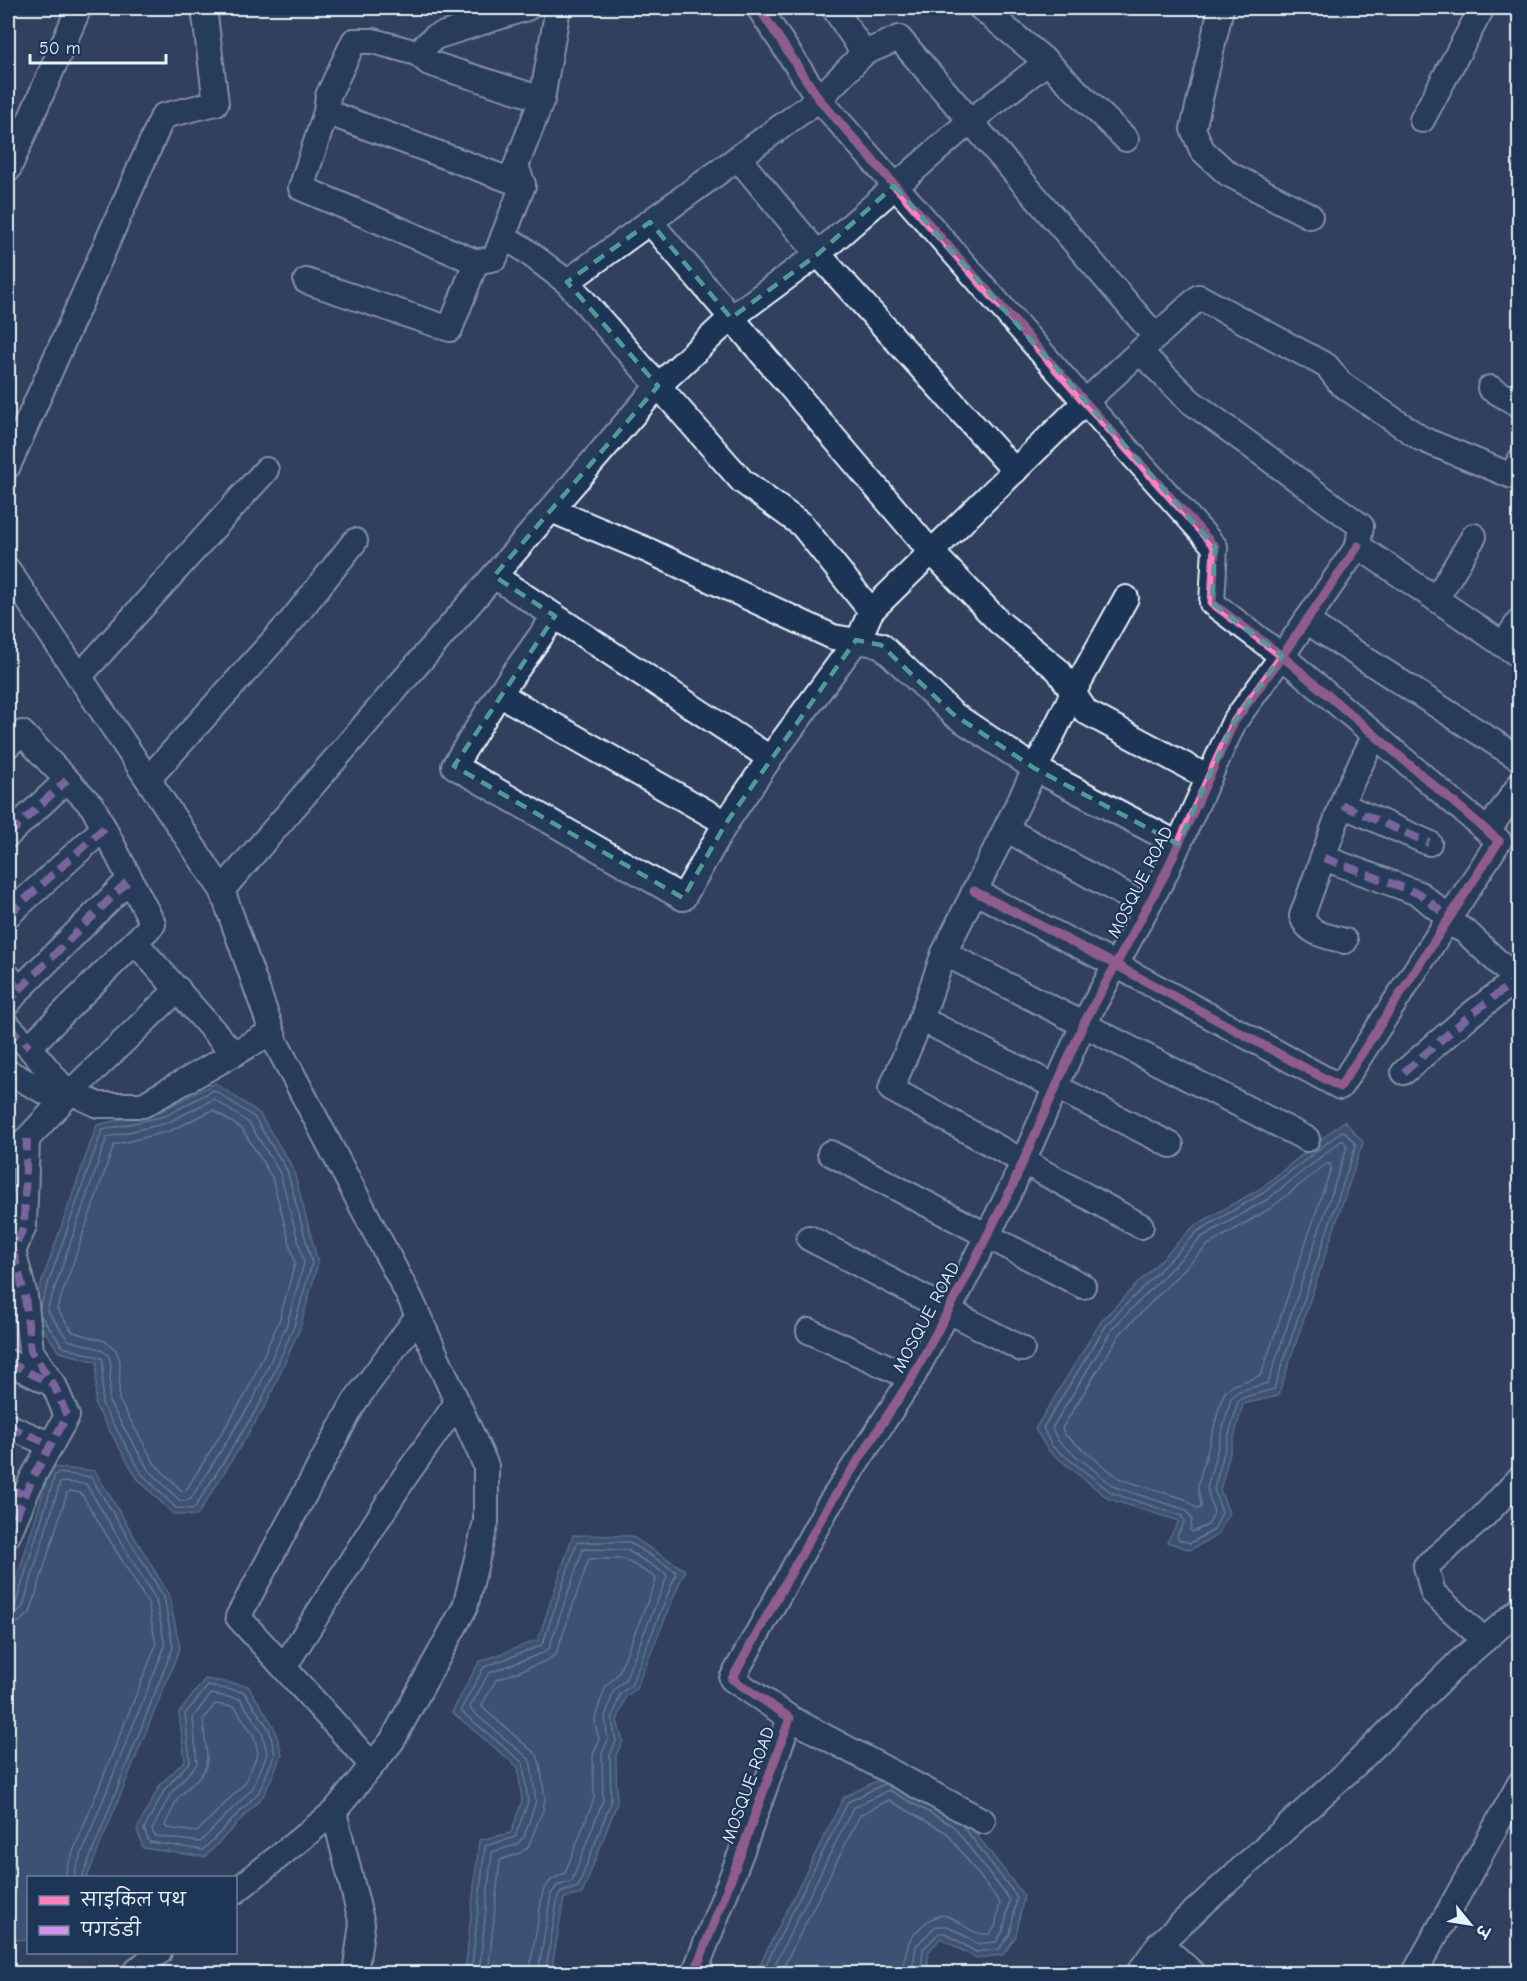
<svg xmlns="http://www.w3.org/2000/svg" width="1527" height="1981" viewBox="0 0 1527 1981" font-family="'Comic Neue','Playpen Sans Deva',sans-serif">
<style>
.water{fill:#49688e;stroke:#899fb8;stroke-width:1.5}
.lines{fill:none;stroke-linecap:round;stroke-linejoin:round}
.shore{stroke:#a8bace;stroke-width:1.5}
.minor-casing{stroke:#e8f1f8;stroke-width:28}
.minor{stroke:#1d3557;stroke-width:24}
.quiet{stroke:#d193ec;stroke-width:8;stroke-dasharray:15 8;stroke-linecap:butt}
.cycleway-casing{stroke:#1d3557;stroke-width:13}
.cycleway{stroke:#ff80c0;stroke-width:9}
.marked{fill:none;stroke:#509b97;stroke-width:4.5;stroke-dasharray:12 8;stroke-linejoin:round}
.labels{text-anchor:middle;stroke-width:4.5;stroke-linejoin:round;paint-order:stroke}
.street-label{font-size:18px;fill:#e8f1f8;stroke:#1d3557}
</style>
<rect width="100%" height="100%" fill="#31405f"/>
<filter id="ink" filterUnits="userSpaceOnUse"><feTurbulence type="fractalNoise" baseFrequency=".0167" numOctaves="2"/><feDisplacementMap in="SourceGraphic" scale="12" xChannelSelector="R" yChannelSelector="G"/><feConvolveMatrix kernelMatrix="1 2 1 2 8 2 1 2 1" color-interpolation-filters="sRGB"/></filter>
<g filter="url(#ink)">
<!-- water -->
<g class="water">
<polygon points="215,1083 259,1113 293,1168 318,1263 300,1328 266,1405 197,1516 173,1514 137,1478 95,1405 97,1362 60,1352 31,1313 97,1125 163,1110"/>
<polygon points="1344,1121 1363,1142 1278,1396 1243,1404 1220,1490 1229,1513 1218,1535 1190,1550 1167,1542 1179,1521 1109,1499 1048,1450 1035,1429 1102,1320 1194,1226 1260,1189"/>
<polygon points="51,1467 95,1471 169,1595 180,1648 87,1877 28,1878 28,1941 8,1938 8,1606 9,1604"/>
<polygon points="573,1535 631,1536 685,1570 636,1689 626,1696 617,1721 623,1741 616,1755 617,1803 582,1894 564,1898 551,1973 465,1973 479,1840 511,1833 522,1801 518,1767 452,1712 479,1662 538,1640"/>
<polygon points="205,1679 248,1686 274,1727 282,1754 264,1795 205,1857 143,1848 137,1829 160,1785 185,1760 179,1713"/>
<polygon points="890,1774 962,1816 1024,1896 1016,1936 1003,1955 975,1958 941,1938 928,1952 928,1964 922,1973 755,1974 844,1797"/>
</g>
<g class="lines">
<!-- shore -->
<g class="shore">
<polygon points="214,1099 249,1123 280,1173 304,1263 287,1324 254,1398 190,1500 180,1501 148,1469 109,1402 111,1363 108,1355 100,1349 68,1340 47,1310 107,1137 167,1123"/>
<polygon points="213,1110 242,1129 272,1177 295,1263 279,1321 246,1394 186,1490 183,1492 155,1464 119,1400 120,1361 116,1350 105,1341 73,1332 57,1309 114,1145 170,1131"/>
<polygon points="1342,1131 1345,1132 1356,1145 1274,1389 1242,1398 1238,1402 1214,1489 1222,1513 1214,1530 1190,1543 1179,1540 1177,1536 1184,1522 1182,1516 1112,1493 1052,1446 1043,1428 1107,1324 1198,1231 1263,1193"/>
<polygon points="1341,1141 1344,1141 1347,1147 1268,1383 1239,1391 1231,1398 1207,1488 1214,1513 1208,1525 1192,1532 1190,1530 1192,1519 1186,1510 1115,1487 1058,1441 1052,1428 1113,1328 1202,1237 1268,1199"/>
<path d="M 1326,1164 L 1330,1164 L 1331,1168 L 1261,1375 C 1246,1383 1230,1380 1222,1398 L 1198,1485 C 1197,1493 1202,1501 1201,1508 L 1197,1509 L 1185,1499 L 1120,1479 L 1065,1435 L 1062,1428 L 1120,1334 L 1208,1245 L 1271,1208 Z"/>
<polyline points="40,1307 102,1130 165,1116 214,1090 254,1117 287,1170 312,1263 294,1326 261,1402 194,1509 176,1508 142,1474 102,1404 103,1363 102,1358 63,1347 41,1316"/>
<polyline points="8,1608 13,1607 16,1603 55,1475 58,1473 91,1477 164,1597 173,1647 82,1878"/>
<polyline points="8,1615 17,1613 23,1606 60,1483 63,1482 86,1484 156,1600 165,1646 75,1870 74,1878"/>
<polyline points="8,1625 19,1622 30,1613 67,1493 70,1491 81,1493 148,1603 156,1645 67,1867 65,1878"/>
<polygon points="208,1686 244,1692 269,1729 275,1754 259,1792 203,1850 149,1842 144,1829 165,1789 190,1761 185,1714"/>
<polygon points="211,1694 240,1699 262,1732 267,1754 253,1788 200,1842 155,1836 152,1830 171,1793 197,1764 193,1717"/>
<polygon points="215,1704 235,1707 254,1736 258,1753 245,1783 197,1832 167,1828 165,1825 178,1798 201,1775 206,1767 207,1757 203,1720"/>
<polyline points="471,1974 485,1846 515,1837 528,1802 523,1763 462,1712 461,1709 484,1667 540,1646 543,1643 577,1542 629,1542 675,1571 676,1574 631,1685 620,1694 612,1720 616,1741 610,1755 611,1802 578,1887 562,1892 558,1896 545,1974"/>
<polyline points="479,1974 492,1852 516,1845 524,1837 536,1801 531,1765 529,1759 471,1710 470,1707 489,1673 543,1653 549,1648 583,1549 627,1550 666,1574 667,1577 625,1680 614,1690 605,1717 608,1740 602,1754 603,1800 572,1881 557,1886 551,1894 538,1974"/>
<polyline points="488,1974 500,1860 520,1853 528,1847 543,1810 545,1798 540,1764 537,1755 483,1708 482,1705 496,1680 546,1661 556,1654 589,1559 624,1559 655,1577 656,1581 618,1674 606,1686 596,1714 595,1724 599,1739 593,1755 594,1799 565,1873 551,1880 543,1891 529,1974"/>
<polyline points="761,1974 848,1802 884,1784"/>
<polyline points="770,1974 853,1808 889,1790 953,1826 1010,1900 1003,1931 996,1942 978,1944 948,1926 936,1926 916,1946 914,1960 910,1974"/>
<path d="M 780,1974 L 860,1815 L 889,1800 L 947,1833 L 1000,1903 L 995,1927 L 989,1934 C 959,1937 952,1894 918,1930 C 904,1945 910,1944 904,1960 C 903,1965 901,1968 901,1974"/>
<polyline points="918,1974 922,1962 923,1949 939,1933 945,1933 976,1952 999,1949 1010,1934 1017,1897 962,1825"/>
</g>
<!-- minor casing -->
<g class="minor-casing">
<g id="minor">
<polyline points="759,8 819,99 1085,402 1215,547 1212,603 1282,656 1499,841 1340,1087 1116,965 974,891"/>
<polyline points="834,8 864,53"/>
<polyline points="981,8 1047,62 1126,139"/>
<polyline points="1221,8 1193,129 1202,150 1227,173 1310,216"/>
<polyline points="417,53 435,37 527,8"/>
<polyline points="326,112 523,185"/>
<polyline points="1422,120 1482,8"/>
<polyline points="738,158 818,254 1015,471"/>
<polyline points="8,170 79,8"/>
<polyline points="650,222 926,546 999,622 1058,670 1086,712 1209,778"/>
<polyline points="503,237 521,247 567,282"/>
<polyline points="476,262 301,188 326,112 328,96 354,41 373,41 417,53 429,63 542,99"/>
<polyline points="306,281 450,329 476,262 495,258 523,185 516,166 542,99 558,8"/>
<polyline points="1140,352 1190,401 1361,526 1358,546 1520,656"/>
<polyline points="1490,388 1520,405"/>
<polyline points="8,466 163,116 216,103 204,8"/>
<polyline points="551,510 647,550 833,637 881,645 953,714 1034,768 1178,844"/>
<polyline points="8,570 222,890 276,1043 411,1300 486,1466 486,1522 465,1607 392,1741 334,1812 236,1891"/>
<polyline points="494,576 770,758 726,823 499,694 555,616"/>
<polyline points="1126,598 1073,693 944,953 921,1019 891,1089 1141,1226"/>
<polyline points="1436,599 1474,536"/>
<polyline points="871,611 802,525 742,481 567,282 819,99 864,53 899,38 1156,337"/>
<polyline points="1306,621 1520,759"/>
<polyline points="858,641 871,611 1085,402 1199,297 1327,366 1341,384 1422,439 1512,476 1520,460"/>
<polyline points="1503,645 1520,620"/>
<polyline points="79,677 266,470"/>
<polyline points="499,694 454,766 683,898 726,823"/>
<polyline points="8,745 22,733 93,807 153,924 29,1047 64,1089 98,1105 143,1105 272,1032"/>
<polyline points="770,758 856,641"/>
<polyline points="148,779 293,619 355,541"/>
<polyline points="1342,805 1429,843"/>
<polyline points="1006,829 1147,907"/>
<polyline points="1488,831 1520,784"/>
<polyline points="8,835 67,780"/>
<polyline points="1324,858 1420,894 1449,918"/>
<polyline points="222,890 658,386 731,318 818,254 969,122 1047,62"/>
<polyline points="8,915 104,828"/>
<polyline points="1446,922 1465,931 1520,983"/>
<path d="M 1345,941 C 1328,936 1308,935 1302,916 L 1346,793 L 1375,735"/>
<polyline points="135,942 234,1054"/>
<polyline points="944,953 1307,1139"/>
<polyline points="8,976 19,990 8,1003"/>
<polyline points="19,990 130,879"/>
<polyline points="921,1019 1171,1145"/>
<polyline points="8,1026 29,1047"/>
<polyline points="8,1072 62,1101"/>
<polyline points="1404,1072 1470,1015 1516,980"/>
<polyline points="830,1153 1083,1286"/>
<polyline points="8,1156 27,1139 71,1092 178,989"/>
<polyline points="809,1238 1022,1349"/>
<polyline points="13,1251 25,1296 31,1351 53,1384"/>
<polyline points="8,1263 24,1226 27,1139"/>
<polyline points="809,1331 912,1378"/>
<polyline points="8,1362 54,1385 67,1416 33,1477 8,1535"/>
<polyline points="8,1426 51,1445"/>
<polyline points="1484,1640 1433,1593 1426,1566 1481,1519 1520,1478"/>
<polyline points="284,1667 404,1478 457,1403"/>
<polyline points="790,1718 983,1821"/>
<polyline points="372,1765 238,1617 355,1401 418,1316"/>
<polyline points="334,1812 362,1924 355,1974"/>
<polyline points="1160,1943 1194,1974"/>
<polyline points="133,1974 159,1952"/>
<polyline points="694,1974 741,1853 790,1718 732,1679 827,1508 912,1378 961,1287 1012,1187 1083,1025 1165,874 1234,722 1282,656 1358,546"/>
<polyline points="1138,1974 1160,1943 1355,1765 1459,1662 1520,1609"/>
<polyline points="1414,1974 1520,1783"/>
</g>
</g>
<!-- minor -->
<use href="#minor" class="minor"/>
<!-- quiet -->
<g class="quiet">
<polyline points="1342,805 1429,843"/>
<polyline points="8,835 67,780"/>
<polyline points="1324,858 1420,894 1449,918"/>
<polyline points="8,915 104,828"/>
<polyline points="8,976 19,990 8,1003"/>
<polyline points="19,990 130,879"/>
<polyline points="8,1026 29,1047"/>
<polyline points="1404,1072 1470,1015 1516,980"/>
<polyline points="8,1083 13,1075"/>
<polyline points="13,1251 25,1296 31,1351 53,1384"/>
<polyline points="8,1263 24,1226 27,1139"/>
<polyline points="8,1362 54,1385 67,1416 33,1477 8,1535"/>
<polyline points="8,1426 51,1445"/>
<polyline points="8,1488 25,1495"/>
</g>
<!-- cycleway casing -->
<g class="cycleway-casing">
<g id="cycleway">
<polyline points="759,8 819,99 1085,402 1215,547 1212,603 1282,656 1499,841 1340,1087 1116,965 974,891"/>
<polyline points="694,1974 741,1853 790,1718 732,1679 827,1508 912,1378 961,1287 1012,1187 1083,1025 1165,874 1234,722 1282,656 1358,546"/>
</g>
</g>
<!-- cycleway -->
<use href="#cycleway" class="cycleway"/>
</g>
</g>
<!-- marked area -->
<path d="M0 0H1527V1981H0ZM 894,186 L 1215,547 L 1212,603 L 1282,656 L 1234,722 L 1178,844 L 1034,768 L 953,714 L 881,645 L 856,640 L 726,823 L 683,898 L 454,766 L 555,616 L 494,576 L 658,386 L 567,282 L 650,222 L 731,318 L 818,254 Z" fill="#31405f" fill-opacity=".55" fill-rule="evenodd"/>
<path class="marked" d="M 894,186 L 1215,547 L 1212,603 L 1282,656 L 1234,722 L 1178,844 L 1034,768 L 953,714 L 881,645 L 856,640 L 726,823 L 683,898 L 454,766 L 555,616 L 494,576 L 658,386 L 567,282 L 650,222 L 731,318 L 818,254 Z"/>
<g class="labels">
<!-- street labels -->
<g class="street-label">
<text transform="translate(1140 882) rotate(-63)" y="6">MOSQUE ROAD</text>
<text transform="translate(926 1317) rotate(-62)" y="6">MOSQUE ROAD</text>
<text transform="translate(748 1785) rotate(-70)" y="6">MOSQUE ROAD</text>
</g>
</g>
<!-- margin -->
<rect width="1527" height="1981" fill="none" stroke="#1d3557" stroke-width="30"/>
<rect x="15" y="15" width="1497" height="1951" fill="none" stroke="#e8f1f8" stroke-width="2" filter="url(#ink)"/>
<!-- legend -->
<rect x="27" y="1876" width="210" height="78" fill="#1d3557" stroke="#6e8097" stroke-width="1.5"/>
<rect x="39" y="1896" width="30" height="9" fill="#ff80c0" stroke="#6e8097" stroke-width="1.5"/>
<text x="81" y="1906" font-size="18" fill="#e8f1f8">साइकिल पथ</text>
<rect x="39" y="1926" width="30" height="9" fill="#d193ec" stroke="#6e8097" stroke-width="1.5"/>
<text x="81" y="1936" font-size="18" fill="#e8f1f8">पगडंडी</text>
<!-- north arrow -->
<g transform="translate(1470 1924) rotate(120)" stroke="#1d3557" stroke-width="4.5" paint-order="stroke">
<path d="M0-4.5L10 22L0 15L-10 22Z" fill="#e8f1f8"/>
<text y="-9" font-size="16" font-weight="bold" text-anchor="middle" fill="#e8f1f8">उ</text>
</g>
<!-- scale -->
<path d="M30 54v9h136v-9" fill="none" stroke="#e8f1f8" stroke-width="3"/>
<text x="39" y="54" font-size="18" fill="#e8f1f8" stroke="#1d3557" stroke-width="4.5" paint-order="stroke">50 m</text>
</svg>
